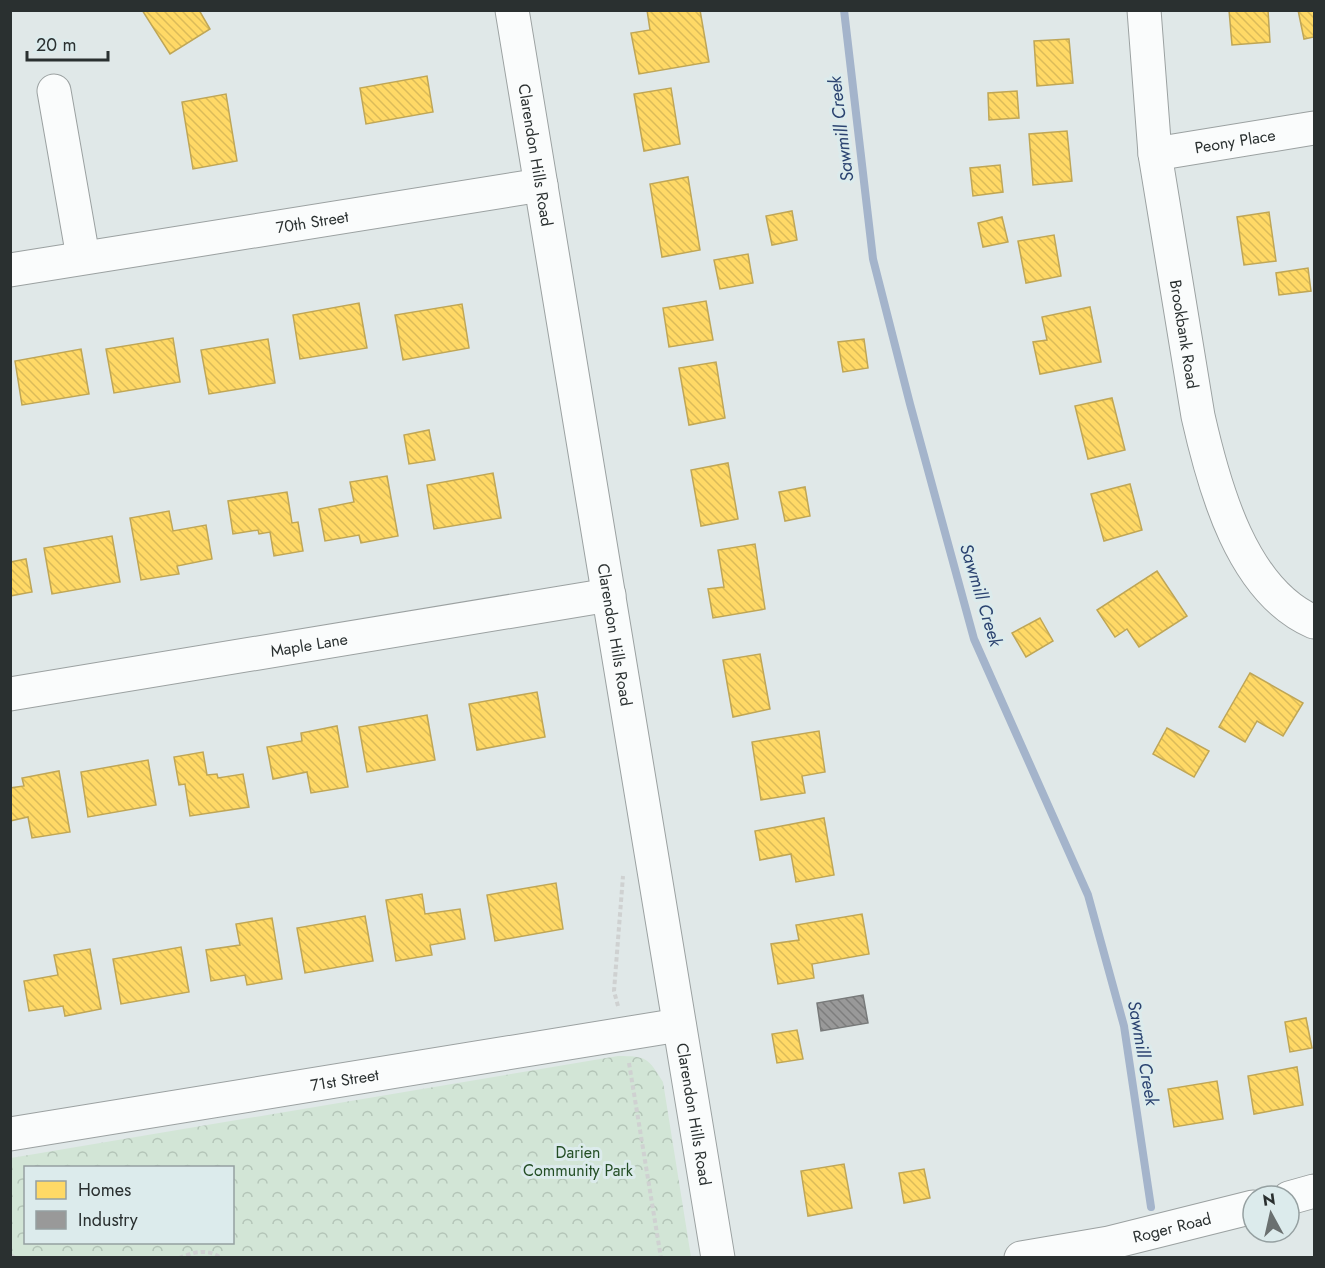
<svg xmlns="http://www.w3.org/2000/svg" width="1325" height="1268" viewBox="0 0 1325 1268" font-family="Jost,sans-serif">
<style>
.park{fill:url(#park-crowns);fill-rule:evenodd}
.homes{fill:url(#homes-back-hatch);stroke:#bfa656;stroke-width:1.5}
.industry{fill:url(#industry-back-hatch);stroke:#787a7a;stroke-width:1.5}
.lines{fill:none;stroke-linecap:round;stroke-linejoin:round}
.stream{stroke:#a4b4cb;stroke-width:8}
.minor-casing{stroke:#9ba1a1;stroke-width:35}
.path{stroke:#cfd1d1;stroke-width:4;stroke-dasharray:4.5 3;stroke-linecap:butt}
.minor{stroke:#fafcfc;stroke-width:33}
.labels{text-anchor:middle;stroke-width:6;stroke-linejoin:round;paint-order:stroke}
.street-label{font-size:16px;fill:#2a3030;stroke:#dcebec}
.park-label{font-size:16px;fill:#234e25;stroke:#dcebec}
.water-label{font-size:18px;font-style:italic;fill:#2b4370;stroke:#dcebec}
</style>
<defs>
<pattern id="park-crowns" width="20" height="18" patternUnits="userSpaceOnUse" patternTransform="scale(1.5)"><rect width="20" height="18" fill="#d2e5d6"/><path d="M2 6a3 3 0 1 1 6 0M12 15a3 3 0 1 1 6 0" fill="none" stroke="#b4c5b8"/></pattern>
<pattern id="homes-back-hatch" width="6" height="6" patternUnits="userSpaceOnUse" patternTransform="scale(1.5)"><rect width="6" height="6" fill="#ffd966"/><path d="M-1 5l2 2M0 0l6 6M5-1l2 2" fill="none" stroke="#dbbb59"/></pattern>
<pattern id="industry-back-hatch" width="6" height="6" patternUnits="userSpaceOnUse" patternTransform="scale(1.5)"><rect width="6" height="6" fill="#999"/><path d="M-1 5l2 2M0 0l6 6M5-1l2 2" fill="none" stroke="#7d7d7d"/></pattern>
</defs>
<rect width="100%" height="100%" fill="#e0e8e8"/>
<!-- park -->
<path class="park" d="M 618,1056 C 647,1056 648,1058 663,1082 L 691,1257 L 11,1257 L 11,1158 ZM 26,1168 L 232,1168 L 232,1242 L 26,1242 Z"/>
<!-- homes -->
<g class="homes">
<polygon points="142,10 199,10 210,29 170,54"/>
<polygon points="647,10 700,10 709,62 639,74 631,33 650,30"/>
<polygon points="1229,10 1268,10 1270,42 1232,45"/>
<polygon points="1298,10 1314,10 1314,37 1304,39"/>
<polygon points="1069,39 1073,83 1037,86 1034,41"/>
<polygon points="427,76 433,112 366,124 360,88"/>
<polygon points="671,88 680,144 644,151 634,94"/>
<polygon points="1017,91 1019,118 989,120 988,93"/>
<polygon points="226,94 237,161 193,169 182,102"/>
<polygon points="1067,131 1072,181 1033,185 1029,134"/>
<polygon points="1000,165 1003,192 973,196 970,168"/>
<polygon points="688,177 700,250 662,257 650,184"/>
<polygon points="792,211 797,240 772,245 766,216"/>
<polygon points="1269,212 1276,261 1244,265 1237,217"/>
<polygon points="1002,217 1008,242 983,247 978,223"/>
<polygon points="1054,235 1061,276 1026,283 1018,241"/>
<polygon points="748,254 753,283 720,289 714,260"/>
<polygon points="1308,268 1311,291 1279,295 1276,273"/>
<polygon points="706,301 713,340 669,347 663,308"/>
<polygon points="359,303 367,348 300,359 293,315"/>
<polygon points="462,304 469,348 403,360 395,315"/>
<polygon points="1090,307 1101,362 1040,374 1033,342 1047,340 1042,317"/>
<polygon points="173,338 180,382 114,393 106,349"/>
<polygon points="268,339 275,383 209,394 201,350"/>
<polygon points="864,339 868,368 843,372 838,342"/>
<polygon points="81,349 89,394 22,405 15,361"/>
<polygon points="716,362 725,418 689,425 679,368"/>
<polygon points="1112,398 1125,450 1088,459 1075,406"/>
<polygon points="429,430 435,460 409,464 404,435"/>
<polygon points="728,463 738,519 701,526 691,470"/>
<polygon points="493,473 501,518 434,529 427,485"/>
<polygon points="387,476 398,536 361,543 359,535 325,541 319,509 354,502 350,482"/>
<polygon points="1130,484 1142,530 1104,541 1091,494"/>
<polygon points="805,487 810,516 785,521 779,492"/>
<polygon points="287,492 292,523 298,522 303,551 274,556 270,532 259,534 258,530 233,534 228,501"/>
<polygon points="169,511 173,531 206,525 212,559 177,566 179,574 141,580 130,518"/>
<polygon points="112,536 120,582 52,594 44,548"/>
<polygon points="755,544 765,609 713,618 708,589 724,587 718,550"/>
<polygon points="26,559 32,592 10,596 10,562"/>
<polygon points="1157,571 1187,616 1139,647 1127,629 1115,637 1097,610"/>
<polygon points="1040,618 1053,641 1026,657 1012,633"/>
<polygon points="760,654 770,709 733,717 723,660"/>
<polygon points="1250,673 1303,703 1283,736 1257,721 1245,742 1219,727"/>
<polygon points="537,692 545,737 477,750 469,704"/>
<polygon points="427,715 435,760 367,772 359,727"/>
<polygon points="337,726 348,787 311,793 307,772 273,779 267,747 302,741 301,733"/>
<polygon points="1167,728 1209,751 1194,777 1153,754"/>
<polygon points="819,731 825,772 802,776 805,793 761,800 752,742"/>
<polygon points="203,752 207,775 217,774 218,778 243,774 249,807 190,816 185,784 179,785 174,757"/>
<polygon points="148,760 156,805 88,817 81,772"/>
<polygon points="59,771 70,832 32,838 28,817 10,821 10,788 24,786 22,778"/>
<polygon points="824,818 834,875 796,882 791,854 760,860 755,831"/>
<polygon points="556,883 563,929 495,941 487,895"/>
<polygon points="422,894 425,914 460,909 465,939 430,945 432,955 396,961 386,900"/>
<polygon points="862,914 869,954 812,964 814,978 778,984 771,944 799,940 796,925"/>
<polygon points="365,916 373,961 305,973 297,928"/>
<polygon points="272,918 282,979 247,985 245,975 211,981 206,950 240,945 236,924"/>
<polygon points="181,947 189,992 121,1004 113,959"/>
<polygon points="90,949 101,1009 65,1016 63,1006 29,1011 24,981 58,975 54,955"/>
<polygon points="1306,1018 1312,1048 1290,1052 1285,1022"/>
<polygon points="797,1030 803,1059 777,1063 772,1034"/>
<polygon points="1297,1067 1303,1105 1254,1114 1248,1076"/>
<polygon points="1217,1081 1223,1119 1174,1127 1168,1089"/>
<polygon points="844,1164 852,1208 808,1216 801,1171"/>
<polygon points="924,1169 930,1198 904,1203 899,1173"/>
</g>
<!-- industry -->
<polygon class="industry" points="863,995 868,1023 821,1031 817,1003"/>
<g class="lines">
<!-- stream -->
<polyline class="stream" points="844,10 873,259 910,404 974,639 1088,895 1124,1026 1151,1207"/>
<!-- minor casing -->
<g class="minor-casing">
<g id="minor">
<path id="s1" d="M 512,10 L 718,1258"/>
<path id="s2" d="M 1144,10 L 1155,154 L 1198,416 C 1214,487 1242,591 1314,622"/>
<polyline points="54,91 83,257"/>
<path id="s3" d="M 1155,154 L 1314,128"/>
<path id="s4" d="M 10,270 L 541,185"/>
<path id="s5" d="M 10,694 L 609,595"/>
<path id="s6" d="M 10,1134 L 679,1025"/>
<polyline points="1289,1198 1314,1191"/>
<path id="s7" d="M 1021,1258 L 1109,1243 L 1253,1207"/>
</g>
</g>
<!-- path -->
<g class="path">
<polyline points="618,1006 614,991 623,876"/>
<polyline points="629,1063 661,1258"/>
<polyline points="10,1255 16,1258"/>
<path d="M 179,1258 C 194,1252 207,1248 221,1258"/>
</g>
<!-- minor -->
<use href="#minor" class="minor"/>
</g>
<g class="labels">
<!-- street labels -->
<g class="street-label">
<text dy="6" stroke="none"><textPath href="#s3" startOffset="81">Peony Place</textPath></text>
<text dy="6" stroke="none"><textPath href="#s1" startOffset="147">Clarendon Hills Road</textPath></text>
<text dy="6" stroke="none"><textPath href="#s4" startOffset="306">70th Street</textPath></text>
<text dy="6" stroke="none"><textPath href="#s2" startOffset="327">Brookbank Road</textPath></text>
<text dy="6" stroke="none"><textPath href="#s1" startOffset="633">Clarendon Hills Road</textPath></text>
<text dy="6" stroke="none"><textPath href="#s5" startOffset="303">Maple Lane</textPath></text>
<text dy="6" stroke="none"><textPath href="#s6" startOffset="339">71st Street</textPath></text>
<text dy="6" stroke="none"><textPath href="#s1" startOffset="1119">Clarendon Hills Road</textPath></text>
<text dy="6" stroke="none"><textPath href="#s7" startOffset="154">Roger Road</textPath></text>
</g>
<!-- park labels -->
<g class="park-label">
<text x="578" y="1158">Darien<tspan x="578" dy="18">Community Park</tspan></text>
</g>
<!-- water labels -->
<g class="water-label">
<text transform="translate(841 129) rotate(-97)" y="6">Sawmill Creek</text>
<text transform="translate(981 595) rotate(73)" y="6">Sawmill Creek</text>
<text transform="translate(1143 1053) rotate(80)" y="6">Sawmill Creek</text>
</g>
</g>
<!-- border -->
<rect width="1325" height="1268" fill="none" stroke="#2a3030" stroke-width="24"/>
<!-- legend -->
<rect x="24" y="1166" width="210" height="78" fill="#dcebec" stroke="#95a0a1" stroke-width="1.5"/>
<rect x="36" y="1181" width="30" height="18" fill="#ffd966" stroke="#95a0a1" stroke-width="1.5"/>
<text x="78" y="1196" font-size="18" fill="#2a3030">Homes</text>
<rect x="36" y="1211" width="30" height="18" fill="#999999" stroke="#95a0a1" stroke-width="1.5"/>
<text x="78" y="1226" font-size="18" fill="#2a3030">Industry</text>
<!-- north arrow -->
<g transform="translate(1271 1214) rotate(352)"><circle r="28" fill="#dcebec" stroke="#95a0a1" stroke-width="1.5"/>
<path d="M0-4.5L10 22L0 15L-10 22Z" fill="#6a7070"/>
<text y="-9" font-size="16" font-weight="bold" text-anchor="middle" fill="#2a3030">N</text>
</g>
<!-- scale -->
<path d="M27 51v9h81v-9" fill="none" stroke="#2a3030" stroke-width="3"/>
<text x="36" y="51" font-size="18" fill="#2a3030" stroke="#dcebec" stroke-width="4.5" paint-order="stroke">20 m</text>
</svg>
